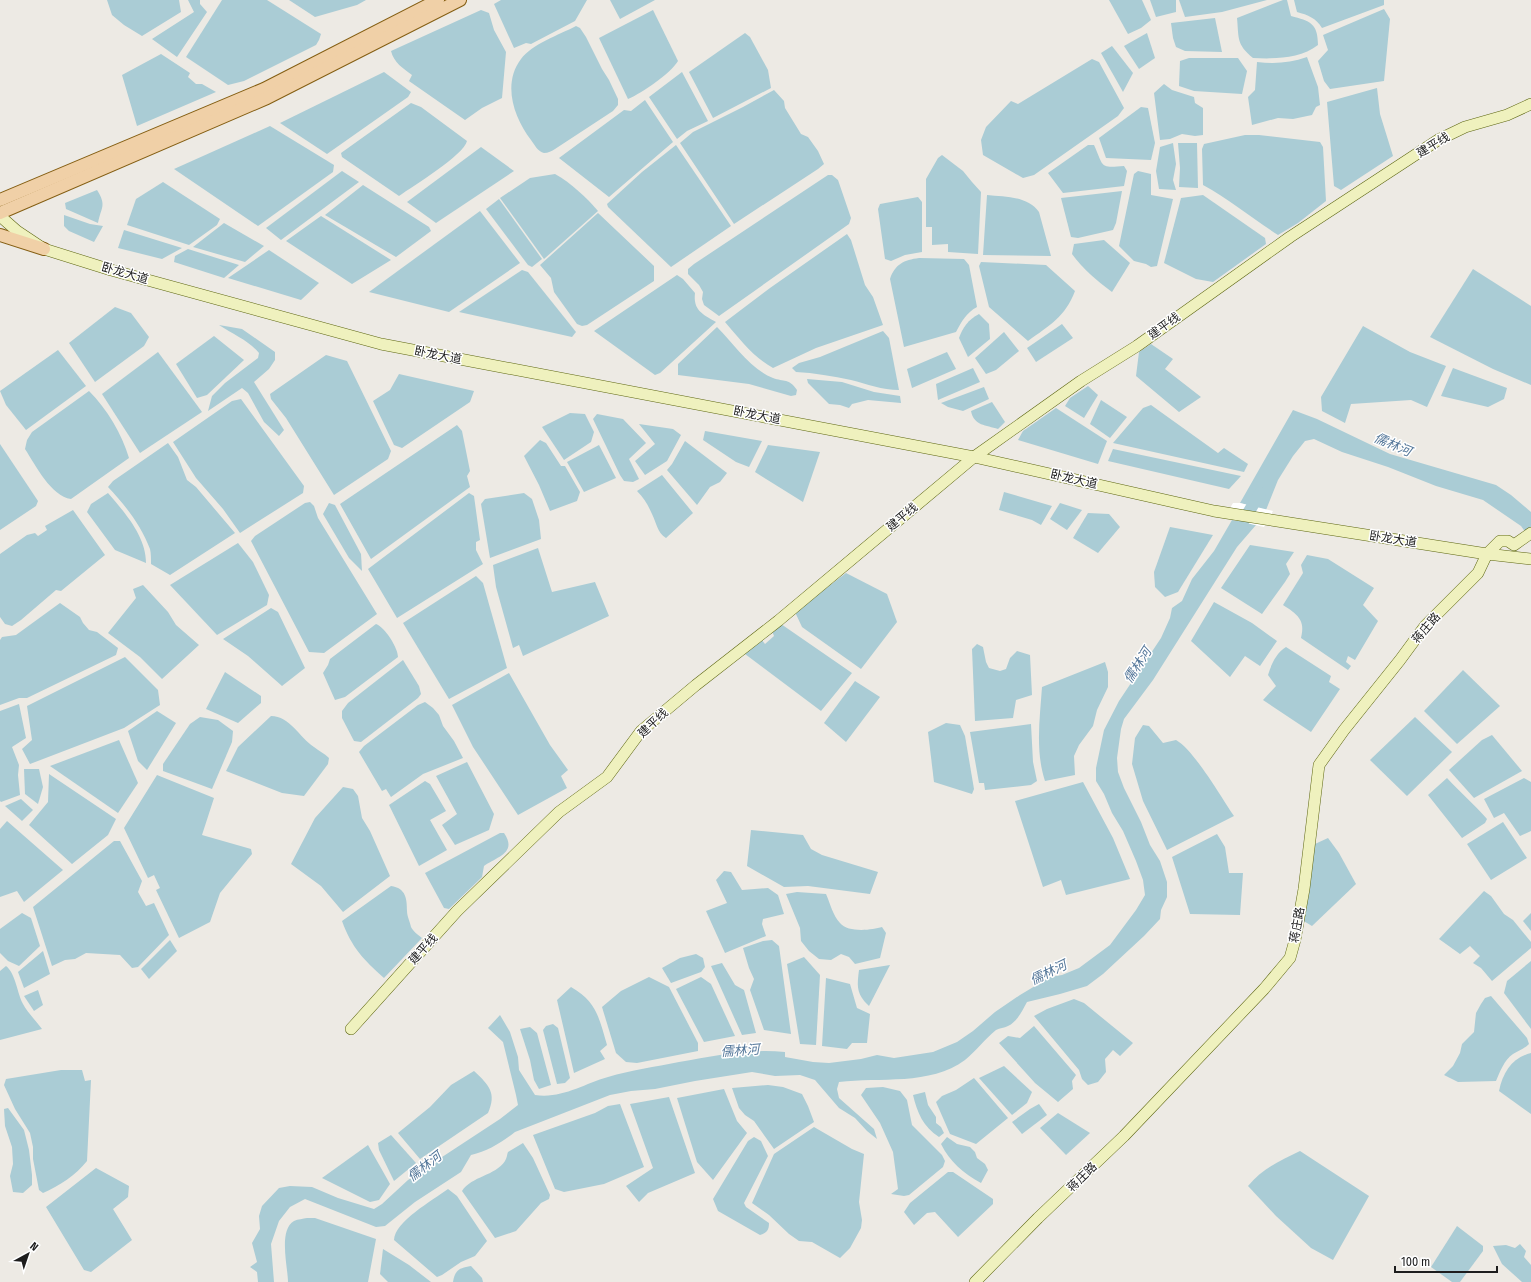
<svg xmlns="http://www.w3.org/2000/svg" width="1531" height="1282" viewBox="0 0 1531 1282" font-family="'Fira Sans Condensed','Noto Sans SC',sans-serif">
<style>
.water{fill:#aaccd5}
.pier{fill:#fff}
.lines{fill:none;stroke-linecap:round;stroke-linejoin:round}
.river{stroke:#aaccd5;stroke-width:12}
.secondary-casing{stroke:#5d6612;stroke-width:12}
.primary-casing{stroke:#845e12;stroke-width:14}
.secondary{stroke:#eff1be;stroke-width:11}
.primary{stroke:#f0d0a7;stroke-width:12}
.labels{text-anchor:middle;stroke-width:3;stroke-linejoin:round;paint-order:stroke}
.street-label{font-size:12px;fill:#1d1d1d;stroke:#fff}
.water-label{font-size:13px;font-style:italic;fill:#537699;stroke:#fff}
</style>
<rect width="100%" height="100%" fill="#edeae4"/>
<!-- water -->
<g class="water">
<polygon points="107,0 179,0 181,12 142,36 124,25 112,15"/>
<polygon points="188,0 200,0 200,4 207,12 177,57 152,39 194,12"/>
<polygon points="222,0 267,0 321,34 319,40 316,45 244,81 228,85 186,57"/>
<polygon points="289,0 366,0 357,5 315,17"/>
<polygon points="501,0 587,0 575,21 531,44 526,43 514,48 494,4"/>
<polygon points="610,0 655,0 620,19"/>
<polygon points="1109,0 1142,0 1151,20 1141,28 1128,34"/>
<polygon points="1150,0 1176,0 1176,12 1156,17"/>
<polygon points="1179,0 1267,0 1222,12 1185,17"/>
<path d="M 1283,0 L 1287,0 L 1291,16 C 1310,21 1318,23 1318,45 C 1300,59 1274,59 1253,58 C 1236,44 1239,38 1237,18 Z"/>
<path d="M 1294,0 L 1384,0 L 1384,5 L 1322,28 C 1316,18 1308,15 1297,12 Z"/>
<polygon points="1384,9 1390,19 1384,81 1330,89 1324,81 1318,61 1328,50 1323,35"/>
<path d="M 481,10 L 489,13 L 494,30 L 506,52 L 502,98 L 482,108 L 465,120 L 409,81 L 412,75 C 403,68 394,63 391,51 Z"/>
<path d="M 653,10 L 678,61 C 671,73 642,93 628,99 L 599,38 Z"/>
<polygon points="1215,18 1222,52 1185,51 1176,47 1173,38 1171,23"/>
<path d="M 576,26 L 580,28 L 586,37 L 602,69 L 609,80 L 618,99 L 618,105 L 613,111 L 555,149 C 552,151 548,153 544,153 C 538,152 534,144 531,140 C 514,118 502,84 521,59 C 532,44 559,35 576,26 Z"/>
<polygon points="745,33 750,37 768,70 771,88 713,118 689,72"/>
<polygon points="1147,33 1155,58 1139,69 1124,46"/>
<polygon points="1112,46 1133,73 1123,92 1101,53"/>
<polygon points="161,54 190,73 188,77 196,84 202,84 216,92 137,126 122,75"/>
<path d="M 1307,57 L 1318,87 L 1320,105 L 1316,107 L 1312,115 L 1293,119 L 1278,118 L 1252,125 L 1248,97 L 1255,90 L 1257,62 C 1275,64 1290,63 1307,57 Z"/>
<polygon points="1189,58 1238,58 1247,71 1242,94 1194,91 1179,86 1180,61"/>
<polygon points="1092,59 1099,62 1124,108 1118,116 1034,175 1023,178 983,155 981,140 986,127 1011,101 1018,104"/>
<polygon points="384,72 411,92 408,97 327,154 280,123"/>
<polygon points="682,72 708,121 687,131 677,139 649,97"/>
<polygon points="1164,84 1172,90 1194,97 1195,103 1203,108 1203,135 1195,136 1182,134 1170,139 1160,140 1154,93"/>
<polygon points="1377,88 1380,114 1393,156 1341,190 1334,186 1327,102"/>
<polygon points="774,90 784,101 785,108 801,134 808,137 818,151 824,164 818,169 734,224 680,143 693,132 743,107"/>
<polygon points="645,100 673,142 609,197 559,158 624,110 631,111"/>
<path d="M 411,103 L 421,107 L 467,141 C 464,155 413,186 399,196 L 342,157 L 341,153 Z"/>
<polygon points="1141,107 1148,108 1155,143 1151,160 1106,158 1099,138"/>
<polygon points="270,126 334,165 333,172 258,226 174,169"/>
<path d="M 1245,135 L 1259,135 L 1320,142 L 1323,147 L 1326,201 L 1298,223 L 1278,235 C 1253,219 1229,199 1203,185 L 1202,149 L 1204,144 Z"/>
<polygon points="1173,143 1176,164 1173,180 1176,190 1159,189 1156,171 1160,147"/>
<polygon points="1178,143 1197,143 1198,188 1179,187 1180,168"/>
<polygon points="676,145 731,226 671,267 608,207 607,204 642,172"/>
<path d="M 1088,145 L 1094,145 C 1104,167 1099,168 1124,166 L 1127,171 L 1124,186 L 1063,193 L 1048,173 Z"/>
<polygon points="481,147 514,171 436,223 407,202"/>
<polygon points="942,155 963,171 972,182 981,192 978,254 948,252 948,244 932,245 932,227 926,227 926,179 938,158"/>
<polygon points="342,171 359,182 281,240 266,228"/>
<polygon points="1138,171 1151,174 1151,195 1173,199 1157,266 1151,267 1146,264 1134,261 1119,246 1134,174"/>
<path d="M 555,174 C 571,183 586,197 598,211 L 544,259 L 500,198 L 530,178 Z"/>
<polygon points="828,175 832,175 838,180 851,218 849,224 719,316 704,305 702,299 703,292 699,285 688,274 688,269 694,264"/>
<polygon points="163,182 220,219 217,225 189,245 127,225 136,199"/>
<polygon points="363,185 429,227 431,231 396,257 325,215"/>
<path d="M 97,190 C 107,206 101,207 98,223 L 66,209 L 65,203 Z"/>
<polygon points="1122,191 1116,223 1113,230 1078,238 1071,237 1061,198"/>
<path d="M 987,195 C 1005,197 1028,196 1039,212 L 1051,256 L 983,255 Z"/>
<polygon points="1203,195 1265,238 1266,244 1213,282 1196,279 1164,263 1181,198"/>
<polygon points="918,197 922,202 922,252 905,255 891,261 885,259 878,209 880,204"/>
<polygon points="499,199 542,259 532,267 528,265 486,209"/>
<polygon points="480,211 520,263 449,312 369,292"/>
<polygon points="598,213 654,266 654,281 587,325 582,326 577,324 554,292 551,278 540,265"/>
<polygon points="64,215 90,224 103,226 94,242 69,231 64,226"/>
<polygon points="321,216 391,260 352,284 286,241"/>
<polygon points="224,223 264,246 245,262 193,247"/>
<polygon points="124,230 182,248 162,259 118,248"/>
<path d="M 847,234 L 851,240 L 865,285 L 873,297 L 883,325 L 816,348 L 773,368 C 754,358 739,338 725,322 L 770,288 Z"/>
<path d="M 1104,240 L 1130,263 L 1112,292 C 1097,281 1083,269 1072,254 L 1074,244 Z"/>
<polygon points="188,249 239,265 224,278 174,262 175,256"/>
<polygon points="269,250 319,283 301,300 228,278"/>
<path d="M 919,258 L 964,259 L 969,265 L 977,307 C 966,313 962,321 956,332 L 904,347 L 890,279 C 895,264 904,260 919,258 Z"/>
<path d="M 981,262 L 1046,265 L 1075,291 C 1065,317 1050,325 1028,341 L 989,307 L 979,266 Z"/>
<polygon points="1473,269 1531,306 1531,385 1493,369 1430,337"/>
<polygon points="522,270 528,272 576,332 572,337 459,312"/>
<path d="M 677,275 L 683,279 L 695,293 C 693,310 702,314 716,322 L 660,373 L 655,375 L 594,331 Z"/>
<polygon points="115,307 131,313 149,337 144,346 95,382 69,343"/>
<path d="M 979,314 L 989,324 L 990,339 L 968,357 L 959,338 C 963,327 968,320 979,314 Z"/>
<polygon points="1062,324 1073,338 1036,362 1027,348"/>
<path d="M 219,325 L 242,329 L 275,352 L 275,360 L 269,369 L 254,382 L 284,430 L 279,436 L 264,422 L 248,393 L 242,388 L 208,411 L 212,396 L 225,383 L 258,358 L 259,353 C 249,341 233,334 219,325 Z"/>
<polygon points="1363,326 1410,352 1446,366 1427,407 1411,400 1351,404 1345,423 1322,411 1321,397"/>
<path d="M 717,327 C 735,345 749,368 773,378 C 784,382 789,378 797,390 L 796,395 L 791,396 L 749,384 L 678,375 L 678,364 Z"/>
<path d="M 883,331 L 889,338 L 899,390 C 882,390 867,384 851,380 C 833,376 814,373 796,372 L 792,368 L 799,363 L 820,357 Z"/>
<polygon points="1004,332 1019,351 996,370 986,374 975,358"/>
<polygon points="214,336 244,360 207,395 197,398 176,364"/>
<polygon points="1151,344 1173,359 1165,369 1201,397 1179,412 1136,376 1139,352"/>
<polygon points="58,350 86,386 26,430 6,405 0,391"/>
<polygon points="158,352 202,412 140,453 102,394"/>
<polygon points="947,352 956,369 912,388 907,369"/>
<polygon points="326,355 347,361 391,451 388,459 334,495 286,418 271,399 270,394"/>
<polygon points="973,368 980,382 938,400 936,384"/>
<polygon points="1453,368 1507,388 1504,399 1488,407 1441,396"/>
<polygon points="399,374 474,391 470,402 402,448 394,445 373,401 390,390"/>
<polygon points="807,379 842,382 874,392 900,396 901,403 868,400 852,404 849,408 840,405 829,404 808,383"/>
<polygon points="1088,386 1098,395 1084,418 1065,406 1070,398"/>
<polygon points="984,387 989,399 963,411 948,407 941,403"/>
<path d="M 89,391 C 107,409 122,434 129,458 L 71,499 C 51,496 36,466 25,449 L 27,440 L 32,432 Z"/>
<polygon points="241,399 304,486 303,493 240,533 223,509 196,478 173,442 232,401"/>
<polygon points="1101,400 1127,417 1110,438 1090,424"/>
<path d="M 992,402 L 1005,422 L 998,429 C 986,425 974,426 971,411 Z"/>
<polygon points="1151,405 1218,453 1224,448 1248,464 1244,472 1113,443 1143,408"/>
<polygon points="1056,408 1107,441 1098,464 1018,440 1023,431"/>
<polygon points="1293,410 1317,419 1390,454 1496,485 1511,495 1531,512 1531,540 1521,526 1483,500 1436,486 1388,467 1342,452 1314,439 1305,441 1293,456 1278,480 1266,510 1240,503"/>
<polygon points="570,413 585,414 594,432 591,442 564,460 542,427"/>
<polygon points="597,414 623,419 646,443 629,459 639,479 633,482 624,481 620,475 593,419"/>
<polygon points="639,424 673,429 681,435 667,461 645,475 635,461 655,444"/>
<polygon points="457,425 462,431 470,471 467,476 470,487 371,559 340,504"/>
<polygon points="705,431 762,441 749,467 736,462 703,440"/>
<polygon points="540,440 546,443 561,466 565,466 580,492 577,501 550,511 539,485 524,456"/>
<polygon points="685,441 727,473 720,482 710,487 697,505 667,470 672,464"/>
<path d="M 168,443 L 178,457 L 187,480 L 196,487 L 235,533 L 170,575 L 151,564 C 151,559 151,553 150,549 C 141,525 125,505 108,487 L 113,481 Z"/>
<polygon points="0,444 38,501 36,506 0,530"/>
<polygon points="599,445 616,478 584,492 567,462"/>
<polygon points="768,445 820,452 803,502 755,472"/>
<polygon points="1113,449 1241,476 1229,489 1108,461"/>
<path d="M 662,475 L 693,513 L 666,538 C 657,532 657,524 652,514 C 648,505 644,498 637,491 Z"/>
<polygon points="1004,492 1052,506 1041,525 1032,520 999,510"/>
<path d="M 108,493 C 125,513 146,536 146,563 L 115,550 L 87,512 L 91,504 Z"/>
<polygon points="469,493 474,496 480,540 476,542 476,550 483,564 397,618 368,569"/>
<polygon points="524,493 532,499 539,520 541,539 490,558 481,504 485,499"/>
<polygon points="310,502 314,506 318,518 377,614 324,653 309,652 251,541 255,536 305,503"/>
<polygon points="329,503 335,505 361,554 362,571 349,558 323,514"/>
<polygon points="1060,503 1082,510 1067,530 1050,519"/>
<polygon points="73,510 105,555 61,591 56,590 21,620 12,626 5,624 0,617 0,554 27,535 35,533 38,536 47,530 45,526"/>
<polygon points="1088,513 1109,514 1120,527 1098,553 1073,538"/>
<path d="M 1232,520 L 1256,525 L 1237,547 L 1153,680 L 1124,719 L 1121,729 L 1117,758 L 1118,772 L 1124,788 L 1141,822 L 1150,845 L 1160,861 L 1167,882 L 1167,897 L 1161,910 L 1160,919 L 1144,936 L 1103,974 L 1087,986 L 1060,994 L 1027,1002 C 1022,1011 1017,1022 1008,1026 C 1004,1028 1000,1028 996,1030 C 985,1039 976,1051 965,1060 C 930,1086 880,1077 839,1082 L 837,1089 L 839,1098 L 874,1129 L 877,1139 L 867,1131 L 855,1118 L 839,1108 L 815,1080 L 800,1075 L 775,1076 L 752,1072 L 695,1081 L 655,1089 L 631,1091 L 610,1095 L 515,1132 C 501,1143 488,1151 471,1155 L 461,1172 L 415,1202 L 385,1226 L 376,1227 L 305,1199 L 290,1207 L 279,1221 L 271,1244 L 274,1282 L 258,1282 L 257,1272 L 250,1267 L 257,1262 L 252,1243 L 260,1229 L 259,1216 L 262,1206 L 279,1188 L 290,1186 L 312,1187 L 338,1198 L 374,1209 L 382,1204 L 408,1180 L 436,1161 L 500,1119 L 518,1105 L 516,1095 L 503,1042 L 488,1028 L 500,1015 L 510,1032 L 518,1057 L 519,1070 L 535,1095 C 562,1099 583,1084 608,1077 C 631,1070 655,1067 679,1062 C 714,1056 750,1048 785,1052 L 785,1057 L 813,1062 L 829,1063 L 861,1059 L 877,1055 L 894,1058 L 933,1052 L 957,1042 L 973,1031 L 995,1012 L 1020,995 L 1050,977 L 1062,975 L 1079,968 L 1110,945 L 1136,910 L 1145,895 L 1143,880 L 1136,861 L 1123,831 L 1112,813 L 1104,794 L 1096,781 L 1096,768 L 1104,730 L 1119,701 L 1161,638 L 1170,618 L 1172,608 L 1182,601 L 1192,579 L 1214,551 Z"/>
<polygon points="1170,527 1213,535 1178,592 1165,597 1155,587 1154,572"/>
<polygon points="238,543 253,562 269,595 267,605 217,635 170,585"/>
<polygon points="1250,545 1294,552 1286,564 1290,574 1285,582 1262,614 1221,588"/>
<polygon points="538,548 552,592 595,582 609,616 523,656 519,645 513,648 496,587 493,565"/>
<path d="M 1307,555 L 1328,559 L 1374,588 L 1363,605 L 1378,621 L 1355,660 L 1348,656 L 1346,662 L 1351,666 L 1348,670 L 1301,638 C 1306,620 1297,614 1283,605 L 1303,573 L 1301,565 Z"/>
<polygon points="846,573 887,594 897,622 861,669 802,627 795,612"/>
<polygon points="476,576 483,583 507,668 449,699 403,623"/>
<polygon points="143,585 168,612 176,625 199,645 162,679 140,657 108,633 136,598 133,589"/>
<polygon points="1214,602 1252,623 1277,641 1260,666 1245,656 1230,677 1191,641"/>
<polygon points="60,603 80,617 83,623 89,630 97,632 118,648 116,655 27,698 19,698 0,705 0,640 2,637 16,635"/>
<polygon points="271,608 278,612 305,668 282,686 248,656 223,639"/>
<path d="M 376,624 C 385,627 398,648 398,657 L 345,697 L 335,700 L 323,673 L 328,665 L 330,659 Z"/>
<polygon points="781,624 852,673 821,711 745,654 761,639 765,644 774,636 772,631"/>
<polygon points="977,644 983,647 986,662 989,668 1000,671 1006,669 1010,658 1017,651 1030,655 1032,695 1016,700 1013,718 975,721 972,649"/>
<path d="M 1286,647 L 1331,676 L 1329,682 L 1340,689 L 1311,732 L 1263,700 L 1276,686 L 1268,675 C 1271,665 1276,653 1286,647 Z"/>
<polygon points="125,657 158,690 160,705 124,728 30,764 22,749 32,740 27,706"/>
<polygon points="403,660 419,686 421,694 418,698 361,742 354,741 342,718 342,711 348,703"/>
<path d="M 1105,662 L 1108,672 L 1108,687 L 1097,710 L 1093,726 L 1079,745 L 1074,756 L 1075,775 L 1045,781 C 1035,751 1040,717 1042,687 Z"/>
<polygon points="1463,670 1500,706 1457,744 1424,711"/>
<polygon points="225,672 261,696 261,703 238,723 206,709"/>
<polygon points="509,673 550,745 568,770 561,776 567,788 518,815 473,747 452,705"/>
<polygon points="855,681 880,697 846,742 824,723"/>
<polygon points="425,702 433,708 439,715 443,726 454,741 463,758 423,774 391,797 386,789 382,791 359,752 364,746 418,705"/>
<polygon points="19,704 26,738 12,747 19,765 18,775 20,795 1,802 0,801 0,711"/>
<polygon points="157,711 176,723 147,770 138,761 128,731"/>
<path d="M 271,716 C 290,716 299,737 314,747 C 319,751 324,753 329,758 L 328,764 L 304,796 L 282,793 L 226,771 L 238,747 Z"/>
<polygon points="200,717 218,720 233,731 232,742 212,789 163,771 163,764 190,724"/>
<polygon points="1415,717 1452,752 1407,796 1370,760"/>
<polygon points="946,723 960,725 965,736 974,789 972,794 934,782 928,732"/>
<polygon points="1031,724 1033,762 1037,781 1031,785 985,790 984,783 979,783 970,732"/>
<path d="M 1143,725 L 1149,726 L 1163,743 L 1176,740 C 1194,750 1221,797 1234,816 L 1167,850 L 1143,801 L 1132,764 L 1135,738 Z"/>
<polygon points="1492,735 1522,771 1474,798 1449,770 1482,740"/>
<polygon points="119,740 138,783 118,813 50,766"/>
<polygon points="467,762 494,814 489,830 455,845 442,825 457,814 436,776"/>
<polygon points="24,769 39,769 43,787 38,804 25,794"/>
<polygon points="49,774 116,819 108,835 72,864 29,825 48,802"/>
<polygon points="157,775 214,798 202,835 251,849 252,854 220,893 210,922 179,938 156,890 160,888 154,875 148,878 124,828"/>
<path d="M 1447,778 C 1460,792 1474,804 1487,819 L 1485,823 L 1462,838 L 1428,795 Z"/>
<polygon points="1524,778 1531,782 1531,831 1520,836 1504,813 1494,818 1484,799"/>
<polygon points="425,781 430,784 446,811 430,820 447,850 419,866 389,805"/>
<polygon points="1083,782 1113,838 1130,879 1066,895 1061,880 1043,887 1015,801"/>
<polygon points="343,787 353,789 358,796 362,818 370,831 390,876 343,912 321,886 291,864 315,818"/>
<polygon points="21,799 33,810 22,821 5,806"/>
<polygon points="7,821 63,870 24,902 17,891 0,897 0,829"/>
<polygon points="1503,822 1527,858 1491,880 1467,844"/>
<polygon points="751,830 803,835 811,849 822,855 878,872 870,894 808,886 784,887 747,866"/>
<path d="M 500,833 L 504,833 C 518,853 496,857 484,866 L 482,877 L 449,909 L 444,908 L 425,873 Z"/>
<polygon points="1217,834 1225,847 1229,873 1243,873 1240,915 1190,914 1172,857"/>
<polygon points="1328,838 1339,853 1356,884 1312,926 1302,920 1315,844"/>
<polygon points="114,841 120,841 142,881 138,892 146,906 154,903 169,935 138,967 132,968 120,955 86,953 75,959 65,960 52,966 33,907"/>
<polygon points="724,871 731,872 742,890 768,888 778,895 784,914 763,919 762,924 766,936 725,953 706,911 727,903 716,880"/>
<path d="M 391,886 C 406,888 407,899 407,911 C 407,916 410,922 411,927 C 413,931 418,935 422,938 L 384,978 C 363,959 352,948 342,921 Z"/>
<polygon points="1484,891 1491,896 1504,914 1513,920 1531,942 1531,948 1492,981 1481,968 1473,963 1480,956 1470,946 1460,954 1439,939"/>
<path d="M 797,892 L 826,894 C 830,903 833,916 840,923 C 848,933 872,930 882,927 L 886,933 L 880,958 L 855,964 L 849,957 L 841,954 L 831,960 L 819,959 L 809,951 L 801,941 L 800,928 L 786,894 Z"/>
<polygon points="22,913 31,918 40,946 19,966 8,961 0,953 0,929"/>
<polygon points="1531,913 1531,931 1523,921"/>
<polygon points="170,940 177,951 149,979 141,969"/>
<polygon points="772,940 779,946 791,1034 764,1030 750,990 754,979 749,968 743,948 763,941"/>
<polygon points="43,951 50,974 24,988 18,972"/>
<polygon points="696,954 703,958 705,967 701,972 671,983 662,968 680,958"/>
<polygon points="804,957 820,975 816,1045 800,1044 787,964"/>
<polygon points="1531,961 1531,1029 1504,993 1507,981"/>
<polygon points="722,963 735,985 744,990 756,1033 742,1035 711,966"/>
<path d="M 890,965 L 869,1006 C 856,994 857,986 859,970 Z"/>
<path d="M 6,966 C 16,974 17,993 23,1004 C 28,1013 36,1021 42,1029 L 0,1040 L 0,971 Z"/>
<polygon points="649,977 669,987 698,1043 698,1051 637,1063 626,1062 616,1053 602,1007 621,991"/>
<polygon points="701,977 711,984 735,1036 704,1042 676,989"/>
<polygon points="826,978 850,984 857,1008 870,1014 867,1043 852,1043 847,1049 822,1046"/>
<path d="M 571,987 C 597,1002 599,1018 607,1045 L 600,1051 L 605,1059 L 574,1073 L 557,1000 Z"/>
<polygon points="38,990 43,1005 34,1011 24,996"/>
<path d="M 1491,996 L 1527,1038 L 1529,1044 C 1524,1049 1518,1051 1513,1054 C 1504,1060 1500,1072 1496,1081 L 1458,1082 L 1444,1075 L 1453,1066 L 1460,1053 L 1462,1044 L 1474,1032 L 1476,1013 L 1481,1004 L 1485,998 Z"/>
<polygon points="1074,999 1084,1003 1133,1043 1120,1056 1113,1050 1105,1059 1106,1072 1098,1082 1088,1085 1082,1079 1079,1070 1034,1016 1047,1009"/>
<polygon points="553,1024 558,1028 570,1078 565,1083 557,1084 543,1030 546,1026"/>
<polygon points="1034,1026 1076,1075 1072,1081 1073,1089 1058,1102 1035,1083 999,1043 1008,1036 1020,1038"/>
<polygon points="530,1027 537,1033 551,1085 539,1089 534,1080 530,1060 520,1029"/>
<path d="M 1531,1053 L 1531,1114 L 1499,1091 C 1503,1072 1512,1058 1531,1053 Z"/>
<polygon points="1004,1066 1032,1092 1027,1103 1012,1115 979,1078"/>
<path d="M 61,1070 L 82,1070 L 85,1081 L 91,1080 L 87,1161 C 76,1175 59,1186 43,1193 L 39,1190 L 33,1159 L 33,1147 L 30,1133 L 15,1109 L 4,1085 L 6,1079 Z"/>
<path d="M 474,1071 C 489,1085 497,1093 488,1113 L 420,1159 L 398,1133 L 430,1107 L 451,1085 Z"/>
<polygon points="974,1078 1008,1118 976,1144 950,1134 936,1102 942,1096 956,1090"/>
<polygon points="768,1085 783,1087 802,1094 808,1106 814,1122 774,1149 754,1121 745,1115 739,1108 732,1088"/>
<polygon points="883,1087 900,1091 907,1100 912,1125 942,1155 945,1161 943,1167 909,1195 904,1196 891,1194 898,1189 893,1152 880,1123 861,1095 866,1088"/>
<polygon points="724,1089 737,1121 747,1133 713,1180 697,1162 677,1098"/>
<path d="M 925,1092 L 928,1105 L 936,1117 L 936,1123 L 941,1127 L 944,1133 L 939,1137 C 923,1127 917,1112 913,1095 Z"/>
<polygon points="669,1097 695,1173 648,1193 639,1202 626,1186 653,1168 630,1104"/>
<polygon points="620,1104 644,1167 604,1184 564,1192 555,1189 533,1135 595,1113 608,1106"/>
<polygon points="1039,1104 1047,1115 1022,1134 1012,1122 1030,1109"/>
<polygon points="8,1108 24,1130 29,1150 32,1175 32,1185 23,1193 13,1192 10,1176 13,1164 12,1147 5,1126 4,1109"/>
<polygon points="1058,1113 1090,1133 1066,1155 1040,1128"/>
<polygon points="814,1127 852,1149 864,1154 859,1202 862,1220 861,1228 850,1248 840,1258 812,1242 799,1241 789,1234 769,1215 752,1203 774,1154"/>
<polygon points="391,1135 416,1163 394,1181 379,1150 378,1143"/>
<path d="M 754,1137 L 761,1141 L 768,1156 L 744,1203 L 746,1207 L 769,1223 C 769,1230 767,1233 760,1235 L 718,1211 L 713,1199 L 748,1141 Z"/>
<path d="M 947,1137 L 957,1144 L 970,1147 L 975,1152 L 977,1158 L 985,1164 L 988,1170 L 981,1183 C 963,1173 950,1162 941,1144 Z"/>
<path d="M 523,1143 L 533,1158 L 550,1195 L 549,1199 L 541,1203 L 516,1231 L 495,1238 L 462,1191 C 472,1176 495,1176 505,1161 C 507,1158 507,1154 508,1152 Z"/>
<polygon points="368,1145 390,1184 379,1200 370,1202 322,1178"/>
<path d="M 1300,1151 L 1369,1196 L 1333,1260 L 1311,1248 L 1276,1216 L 1248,1186 C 1262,1169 1281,1160 1300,1151 Z"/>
<polygon points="96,1168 129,1186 128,1197 113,1209 132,1240 91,1272 84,1270 46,1207"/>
<polygon points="948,1172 953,1172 993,1199 993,1204 958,1237 935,1212 927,1213 914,1225 904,1212 910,1203"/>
<path d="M 448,1189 L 457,1196 L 487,1241 L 475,1256 L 461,1262 L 442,1275 L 437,1277 L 394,1240 C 395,1221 432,1201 448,1189 Z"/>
<path d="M 307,1218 L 315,1218 L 376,1239 L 368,1282 L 288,1282 C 288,1268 278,1230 294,1221 C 298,1219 303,1219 307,1218 Z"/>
<polygon points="1457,1226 1483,1246 1483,1251 1460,1282 1452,1282 1431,1267"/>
<polygon points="1520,1244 1526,1251 1524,1257 1531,1265 1531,1282 1522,1282 1502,1264 1493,1246 1506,1245 1515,1248"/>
<polygon points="383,1249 409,1265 431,1282 388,1282 380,1274"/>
<path d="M 471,1266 L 482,1278 L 483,1282 L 453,1282 C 455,1270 459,1268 471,1266 Z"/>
</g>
<!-- pier -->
<polygon class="pier" points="1233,503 1240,503 1273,511 1264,527 1224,518"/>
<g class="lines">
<!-- river -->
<polyline class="river" points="1241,525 1260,493"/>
<!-- secondary casing -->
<g class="secondary-casing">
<g id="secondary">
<polyline points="0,216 17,231 44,249 111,270 381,344 974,457 1214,511 1487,554 1531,559"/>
<polyline points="351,1029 457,911 559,812 607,777 641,731 696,685 778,621 974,457 1081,381 1137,346 1290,237 1438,140 1465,127 1507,115 1531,104"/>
<polyline points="975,1282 1038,1218 1124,1136 1264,989 1290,958 1295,940 1304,889 1319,765 1344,730 1400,660 1425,626 1478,573 1487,554 1500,541 1508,541 1514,545 1531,533"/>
</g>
</g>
<!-- primary casing -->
<g class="primary-casing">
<g id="primary">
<polyline points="0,200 264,89 438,0"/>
<polyline points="0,213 267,98 460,0"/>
<polyline points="0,235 44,249"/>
</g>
</g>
<!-- secondary -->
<use href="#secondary" class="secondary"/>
<!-- primary -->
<use href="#primary" class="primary"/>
</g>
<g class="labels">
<!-- street labels -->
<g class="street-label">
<text transform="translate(1433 145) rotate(-31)" y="4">建平线</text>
<text transform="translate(125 273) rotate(16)" y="4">卧龙大道</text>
<text transform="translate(1164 326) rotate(-36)" y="4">建平线</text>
<text transform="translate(438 355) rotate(11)" y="4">卧龙大道</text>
<text transform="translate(757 415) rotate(11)" y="4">卧龙大道</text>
<text transform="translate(1074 479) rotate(13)" y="4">卧龙大道</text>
<text transform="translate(902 517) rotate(-40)" y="4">建平线</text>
<text transform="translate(1393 539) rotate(9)" y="4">卧龙大道</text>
<text transform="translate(1426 628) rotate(-49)" y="4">蒋庄路</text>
<text transform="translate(653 723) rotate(-43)" y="4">建平线</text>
<text transform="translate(1297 925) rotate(-80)" y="4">蒋庄路</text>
<text transform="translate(423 949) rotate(-48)" y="4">建平线</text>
<text transform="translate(1082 1177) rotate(-44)" y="4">蒋庄路</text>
</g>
<!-- water labels -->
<g class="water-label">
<text transform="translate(1393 444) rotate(23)" y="5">儒林河</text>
<text transform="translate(1137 665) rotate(-57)" y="5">儒林河</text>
<text transform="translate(1048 972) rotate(-26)" y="5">儒林河</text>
<text transform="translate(740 1050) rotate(-4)" y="5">儒林河</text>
<text transform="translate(424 1166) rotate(-38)" y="5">儒林河</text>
</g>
</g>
<!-- north arrow -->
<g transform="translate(28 1254) rotate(40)" stroke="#ffffff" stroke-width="3" paint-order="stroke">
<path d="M0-3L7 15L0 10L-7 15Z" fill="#1d1d1d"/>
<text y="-6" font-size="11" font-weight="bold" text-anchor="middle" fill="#1d1d1d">N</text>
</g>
<!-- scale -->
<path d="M1395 1266v6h102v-6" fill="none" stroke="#1d1d1d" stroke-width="2"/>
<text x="1401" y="1266" font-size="12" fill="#1d1d1d" stroke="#ffffff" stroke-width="3" paint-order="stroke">100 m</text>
</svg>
